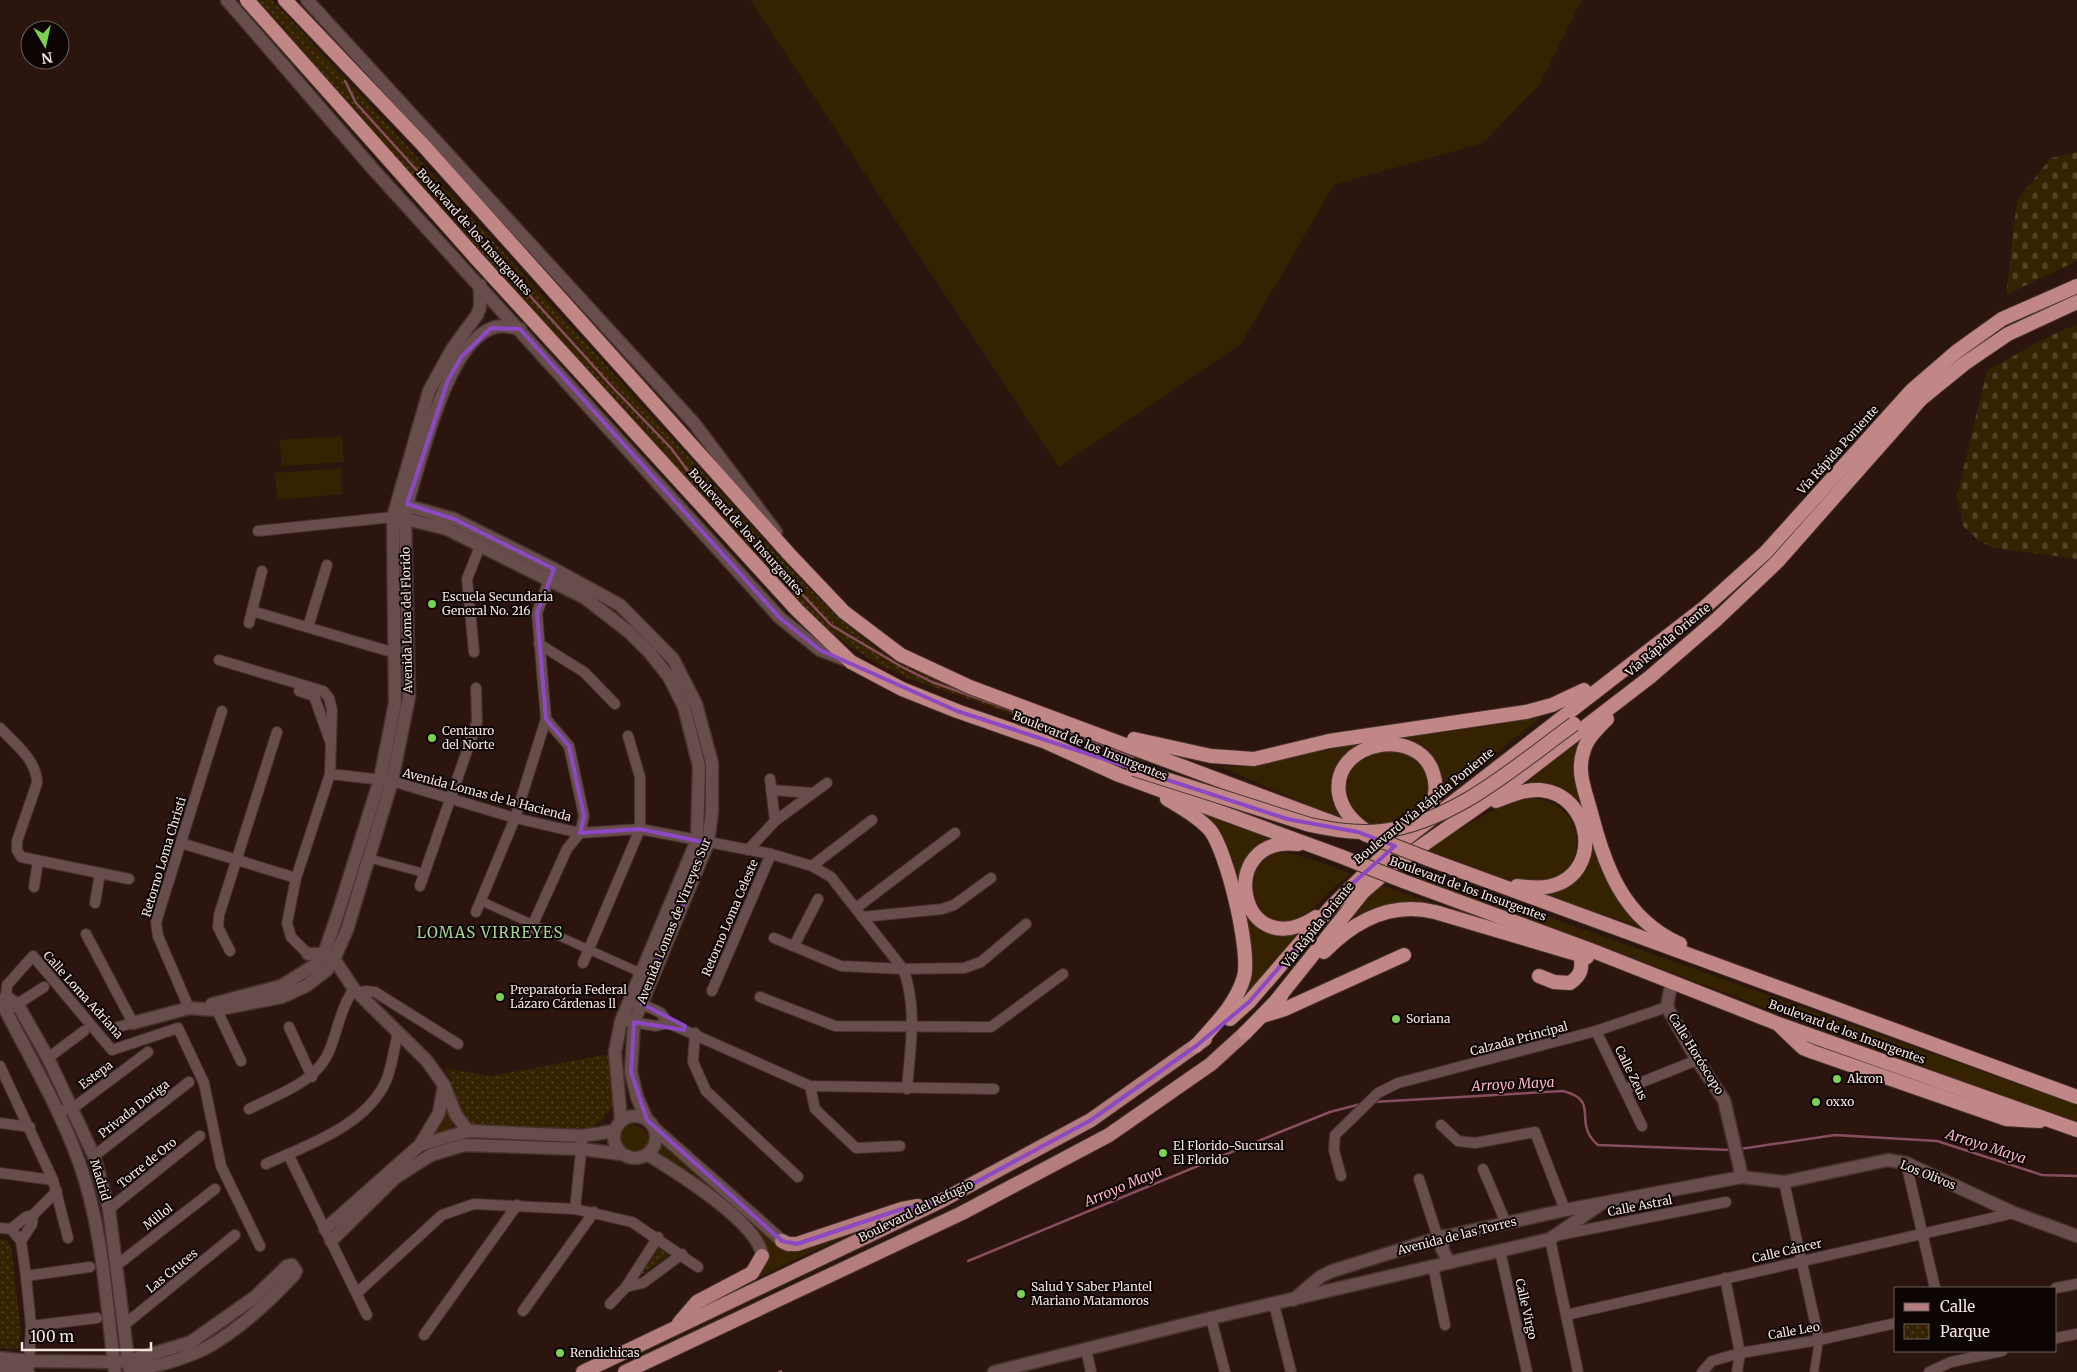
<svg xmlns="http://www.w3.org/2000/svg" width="2077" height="1372" viewBox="0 0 2077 1372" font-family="Merriweather,serif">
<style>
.grass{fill:#352200}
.cemetery{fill:url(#cemetery-stones)}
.park{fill:url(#park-dots)}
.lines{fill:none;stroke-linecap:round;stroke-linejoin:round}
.stream{stroke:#874e5f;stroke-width:2.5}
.pedestrian-casing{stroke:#47322b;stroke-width:10}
.minor-casing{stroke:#47322b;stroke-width:12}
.tertiary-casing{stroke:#47322b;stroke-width:15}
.primary-casing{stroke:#47322b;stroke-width:16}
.trunk-casing{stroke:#47322b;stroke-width:16}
.pedestrian{stroke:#674d4c;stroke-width:8}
.minor{stroke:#674d4c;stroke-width:10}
.tertiary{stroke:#674d4c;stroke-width:12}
.primary{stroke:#b27d7c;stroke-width:14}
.trunk{stroke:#c18786;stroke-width:14}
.trunk-bridge-casing{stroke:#47322b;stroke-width:16;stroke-linecap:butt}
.trunk-bridge{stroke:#c18786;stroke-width:14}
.marked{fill:none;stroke:#8d48c4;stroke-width:4;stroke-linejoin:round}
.poi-dot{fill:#7cd154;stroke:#0d0503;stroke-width:2}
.labels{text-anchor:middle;stroke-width:4;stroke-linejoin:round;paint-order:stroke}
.street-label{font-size:12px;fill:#f5e5e0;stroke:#0d0503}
.poi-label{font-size:12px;fill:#f5e5e0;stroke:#0d0503;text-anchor:start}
.water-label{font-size:14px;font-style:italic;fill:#fbb4c6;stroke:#0d0503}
.quarter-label{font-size:15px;letter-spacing:1px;fill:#a5d393;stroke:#0d0503}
</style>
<defs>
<pattern id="cemetery-stones" width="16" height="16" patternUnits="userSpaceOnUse" patternTransform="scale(1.25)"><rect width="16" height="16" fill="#352200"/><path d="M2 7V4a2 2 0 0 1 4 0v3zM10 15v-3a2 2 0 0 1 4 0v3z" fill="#534225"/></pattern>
<pattern id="park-dots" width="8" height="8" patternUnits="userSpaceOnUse" patternTransform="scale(1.25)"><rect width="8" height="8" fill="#352200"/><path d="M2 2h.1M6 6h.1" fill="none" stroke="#534225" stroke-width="1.8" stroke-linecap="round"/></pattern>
</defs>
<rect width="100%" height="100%" fill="#2b150e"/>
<!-- grass -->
<g class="grass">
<polygon points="750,0 1582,0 1540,84 1483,143 1334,185 1241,344 1059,467"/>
<polygon points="342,436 344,462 282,466 279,440"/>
<polygon points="341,468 343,494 277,500 275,473"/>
<path d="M 1535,716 L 1539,716 L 1539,719 L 1440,798 C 1448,755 1421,751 1387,740 L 1483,727 Z"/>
<polygon points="1583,738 1575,754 1575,777 1598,861 1615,897 1643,928 1544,895 1554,891 1585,859 1572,801 1520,788"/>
<path d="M 1371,742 L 1355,748 L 1342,760 L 1347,822 L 1219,766 C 1254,769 1283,757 1318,750 C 1335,746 1353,744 1371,742 Z"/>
<polygon points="1382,749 1411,754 1428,772 1430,798 1415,818 1372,827 1351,813 1342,785 1357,759"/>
<path d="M 1526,797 C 1557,798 1583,819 1575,853 C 1573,863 1565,874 1556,880 C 1548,885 1527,884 1518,883 C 1508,882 1498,876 1489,873 C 1467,865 1445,857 1424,849 L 1512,800 Z"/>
<polygon points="1185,802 1278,842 1244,864 1238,888 1229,860"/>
<path d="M 1285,852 L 1317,861 L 1351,874 C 1318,895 1313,926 1270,921 L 1250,899 L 1254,867 L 1269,855 Z"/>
<polygon points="1408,863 1498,899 2077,1105 2077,1123 1854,1042 1615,951 1395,873"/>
<polygon points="1381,885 1487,922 1389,905 1356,916 1333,933"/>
<path d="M 1241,905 C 1259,937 1277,940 1310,926 L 1297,936 L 1274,962 L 1269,974 L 1237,1007 C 1261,969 1253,944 1241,905 Z"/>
<polygon points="447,1100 454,1129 436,1133 433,1130"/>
<path d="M 630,1124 C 641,1126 647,1130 650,1142 L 645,1150 C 636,1154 623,1150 617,1141 L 618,1132 Z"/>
<path d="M 663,1140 L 772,1243 C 779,1246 786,1250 794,1250 C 816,1251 868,1226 891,1217 L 815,1250 L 698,1306 L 762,1273 L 768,1259 L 767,1247 L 739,1214 L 694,1175 L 672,1161 L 656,1155 Z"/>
</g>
<!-- cemetery -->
<g class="cemetery">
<polygon points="2077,152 2077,261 2006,295 2017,200 2051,158"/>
<polygon points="2077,324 2077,559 1994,548 1979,541 1963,526 1957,495 1987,371 2043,339"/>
</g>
<!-- park -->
<g class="park">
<polygon points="255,0 272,0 361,95 795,574 837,617 878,650 905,665 938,681 1151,761 1139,762 1117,755 983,704 910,679 880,665 849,646 827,628 759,562 540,322"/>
<path d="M 609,1054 L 614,1104 L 600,1123 L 580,1131 L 473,1124 C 455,1113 457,1085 444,1068 L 490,1076 Z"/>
<polygon points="0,1238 8,1242 11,1246 21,1332 18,1349 0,1348"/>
<polygon points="659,1246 671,1254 637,1278"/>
</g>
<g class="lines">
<!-- stream -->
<g class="stream">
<polyline points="345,81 356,103 615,390 671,448 693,478 831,625 902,667 932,682 1005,708 1133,757"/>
<path d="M 1373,1102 L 1563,1091 C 1602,1101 1571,1122 1598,1145 L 1732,1150"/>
<polyline points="1740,1149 1835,1135 1937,1141 2042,1175 2077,1176"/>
<polyline points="968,1261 1285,1130 1330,1112 1361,1104"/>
<polyline points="779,1372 781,1371"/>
</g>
<!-- pedestrian casing -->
<g class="pedestrian-casing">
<g id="pedestrian">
<polyline points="368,858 424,873"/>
<polyline points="481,901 641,973"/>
<polyline points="1814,1372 1819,1340"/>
</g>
</g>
<!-- minor casing -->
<g class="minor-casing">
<g id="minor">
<polyline points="258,531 393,517"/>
<polyline points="252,611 395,653"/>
<polyline points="249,623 262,571"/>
<polyline points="308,627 327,565"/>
<polyline points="539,644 584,672 615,704"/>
<polyline points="474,652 467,579 480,546"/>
<polyline points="219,660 323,691 329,698 332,710 330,774 296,878 287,923 291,937 308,954"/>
<polyline points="299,691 314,696 330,741"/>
<path d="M 0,728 C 15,744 37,760 37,783 L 17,841 L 17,850 L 21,857 L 129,879"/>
<path d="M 330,774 L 392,781 L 515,818 L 580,833 L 640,829 L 771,854 L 812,866 L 831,877 L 903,969 C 918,1007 910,1049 907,1089"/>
<polyline points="770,779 775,821"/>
<polyline points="771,790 812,793"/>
<polyline points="181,843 296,878"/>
<polyline points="748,850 775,821 827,783"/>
<polyline points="812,866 872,820"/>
<polyline points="420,886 477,722 476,688"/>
<polyline points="34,887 38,861"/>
<polyline points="95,903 100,873"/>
<polyline points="856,908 955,833"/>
<polyline points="476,912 515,818 546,719 537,613 551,574"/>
<polyline points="862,917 942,909 954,905 991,878"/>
<polyline points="86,934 133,1023 118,1027"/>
<polyline points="528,935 567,849 580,833 584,816 569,746 546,719"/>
<polyline points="774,938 841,966 903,969 964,968 981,962 1026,924"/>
<polyline points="794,946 818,899"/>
<polyline points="230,951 218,927 219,915 277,732"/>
<polyline points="583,963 640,829 640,777 628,736"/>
<polyline points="712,991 771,854"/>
<polyline points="359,994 365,991 375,992 458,1044"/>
<polyline points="6,997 7,985 33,956 112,1050 178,1028 204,1083 221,1166 260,1246"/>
<polyline points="760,997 835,1026 991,1027 1063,974"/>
<polyline points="636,1001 661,1013 668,1023 810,1086 994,1089"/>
<polyline points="214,1004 241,1061"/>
<polyline points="11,1008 44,987"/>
<polyline points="189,1008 158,936 156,922 222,711"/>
<polyline points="627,1021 656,1026 668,1023"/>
<polyline points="289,1027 312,1077"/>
<polyline points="1596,1031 1642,1126"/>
<polyline points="695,1033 693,1062 706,1091 798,1177"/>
<polyline points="48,1058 84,1031"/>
<polyline points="0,1066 53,1180 68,1238"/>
<polyline points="810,1086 815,1109 856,1148 900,1146"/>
<polyline points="1625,1089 1697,1060"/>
<path d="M 249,1109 C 278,1094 318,1082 330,1049 C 338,1029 341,1007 354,989"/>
<polyline points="57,1111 73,1108 148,1052"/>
<polyline points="0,1123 30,1127"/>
<polyline points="1441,1125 1458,1141 1475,1143 1535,1132 1565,1210"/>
<polyline points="288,1154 367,1315"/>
<polyline points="94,1156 189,1082"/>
<polyline points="1906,1163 1935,1288"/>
<path d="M 266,1164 C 307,1145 366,1126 386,1081 C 392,1067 394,1048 398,1033"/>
<polyline points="1483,1169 1506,1223"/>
<polyline points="0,1173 53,1180"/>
<polyline points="1341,1176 1334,1150 1335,1135 1378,1093 1398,1083 1596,1031 1667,1007"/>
<polyline points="1419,1179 1438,1238"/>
<polyline points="1784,1182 1819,1340"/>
<polyline points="109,1209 200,1136"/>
<polyline points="575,1209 582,1142"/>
<polyline points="0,1228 11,1229 21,1241 26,1276 31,1326 29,1366"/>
<polyline points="11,1229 26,1217 33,1215 57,1191"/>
<polyline points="1559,1235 1726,1202"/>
<polyline points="1550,1239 1578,1372"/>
<polyline points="21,1241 32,1224 33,1215"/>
<polyline points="1500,1251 1527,1372"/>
<polyline points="117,1265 215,1189"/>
<polyline points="1433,1266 1445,1325"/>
<polyline points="26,1276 90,1267"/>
<polyline points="1725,1278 1740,1353 1737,1372"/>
<polyline points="626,1287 643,1283 682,1254"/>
<polyline points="2056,1288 2077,1284"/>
<polyline points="357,1293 442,1215 474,1204 575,1209 632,1222 698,1267"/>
<polyline points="610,1304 626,1287 658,1237"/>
<polyline points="1274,1304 1291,1372"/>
<polyline points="523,1311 594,1212"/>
<polyline points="1566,1315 2014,1213"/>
<polyline points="1211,1318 1225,1372"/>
<polyline points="124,1325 235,1235"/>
<polyline points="31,1326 97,1318"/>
<polyline points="424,1335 517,1205"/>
<polyline points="2056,1338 2077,1334"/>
<polyline points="1086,1349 1091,1372"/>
<polyline points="1702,1372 1712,1361 1740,1353 1819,1340 1896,1323"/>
<polyline points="1929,1372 1951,1362 2002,1351"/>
</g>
</g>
<!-- tertiary casing -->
<g class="tertiary-casing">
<g id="tertiary">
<polyline points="227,0 373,169 780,618 820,650 849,661"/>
<polyline points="307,0 694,423 776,532"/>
<polyline points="401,504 454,519 554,569 620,605 673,659 696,704 712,763 712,811 708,843 634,1022 631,1072 637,1097 647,1120"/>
<polyline points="398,517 447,529 585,598 629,632 650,653 669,677 684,707 699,766 697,840 621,1021 615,1052 621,1120"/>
<polyline points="308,954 324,954 334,959 354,989 427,1061 444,1085 456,1115 468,1131"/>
<polyline points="1670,990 1667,1007 1697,1060 1724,1100 1742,1177"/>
<polyline points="6,997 18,1005 48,1058 94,1156 109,1209 129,1367"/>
<path d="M 6,997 L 6,1011 C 31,1060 60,1109 79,1162 C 103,1228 106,1303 115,1372"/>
<polyline points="212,1004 281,986 315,965 324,954 340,907 380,779 395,703 393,517 429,391 452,349 477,315 480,307 480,285"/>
<path d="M 133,1023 L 189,1008 L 215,1010 L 282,997 L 306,986 L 327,970 L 334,959 L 347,930 L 392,781 L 409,697 L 405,517 L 407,504 C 421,461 446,347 490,329 C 500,324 510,327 520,329"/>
<circle cx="635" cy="1137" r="21"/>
<polyline points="654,1128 782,1241"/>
<polyline points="420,1145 439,1113 444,1085"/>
<path d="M 647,1154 C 675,1171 760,1224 762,1256"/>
<polyline points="325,1229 420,1145 468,1131 582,1136 614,1131"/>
<polyline points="1444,1236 1442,1249 1449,1262"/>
<polyline points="331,1241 395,1178 431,1155 464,1145 581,1149 621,1154"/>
<polyline points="1293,1300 1320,1277 1332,1271 1438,1238 1565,1210 1742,1177 1784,1182 1888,1160 1906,1163 2014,1213 2077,1236"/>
<path d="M 0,1358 L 30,1361 L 114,1362 L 129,1361 L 191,1342 L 255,1297 L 287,1266 L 292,1265 L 296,1271 L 294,1275 C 268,1303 238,1331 204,1349 C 181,1360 155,1366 130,1372"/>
<polyline points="0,1370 28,1372"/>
<polyline points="994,1372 1211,1318 1550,1239 1598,1206"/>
</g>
</g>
<!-- primary casing -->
<g class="primary-casing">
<g id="primary">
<polyline points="782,1241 788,1244 797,1244 902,1209 918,1206"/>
<polyline points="679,1323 697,1302 752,1273 762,1256"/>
<polyline points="583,1372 939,1202 1091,1120 1205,1039"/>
<polyline points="625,1372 962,1213 1109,1135 1211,1064 1245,1033"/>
</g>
</g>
<!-- trunk casing -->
<g class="trunk-casing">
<g id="trunk">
<polyline points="247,0 476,258 797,610 851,662 902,689 957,711 1046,742 1119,775 1340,856"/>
<polyline points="285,0 422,144 789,554 844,612 901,655 970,687 1350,829"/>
<path d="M 1607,719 C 1597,729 1586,739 1583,753 C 1577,772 1585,791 1590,809 C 1605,866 1622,918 1680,944"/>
<polyline points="1134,739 1211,756 1254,759 1329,741 1526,712 1552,705 1584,690"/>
<path d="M 1167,799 C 1182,808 1198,817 1210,830 C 1227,851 1251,952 1244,977 C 1236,1005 1214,1025 1196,1046"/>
<path d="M 1496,801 C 1510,796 1524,789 1540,790 C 1592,794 1604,873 1551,886 C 1540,889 1528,887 1517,886"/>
<path d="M 1365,830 C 1352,821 1342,810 1339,794 C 1331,741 1418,725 1433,773 C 1439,790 1434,807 1422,819"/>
<path d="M 1298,844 C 1214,834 1238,968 1316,917"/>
<polyline points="1428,859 2077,1097"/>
<polyline points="1403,881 1588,949 1776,1023 2077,1130"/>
<path d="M 1324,952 C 1354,921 1391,901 1435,912 L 1587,957"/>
<path d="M 1539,976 L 1554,982 L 1570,983 C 1582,975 1582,968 1581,955"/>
<polyline points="1276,1001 1363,892 1393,866 1516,780 1650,677 1716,620 1777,562 1921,399 1964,364 2008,334 2077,302"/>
<polyline points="1262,1016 1285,1009 1404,955"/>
<polyline points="1230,1019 1249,1002 1331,907 1381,858 1705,607 1765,553 1912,390 1956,352 2002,319 2077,286"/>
<polyline points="1780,1026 1803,1048 1813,1052 2006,1119 2040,1121"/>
<polyline points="1245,1033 1281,996"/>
</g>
</g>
<!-- pedestrian -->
<use href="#pedestrian" class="pedestrian"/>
<!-- minor -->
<use href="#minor" class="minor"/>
<!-- tertiary -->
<use href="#tertiary" class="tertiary"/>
<!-- primary -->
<use href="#primary" class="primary"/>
<!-- trunk -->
<use href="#trunk" class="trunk"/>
<!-- trunk-bridge casing -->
<g class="trunk-bridge-casing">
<g id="trunk-bridge">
<path d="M 1134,769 L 1310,825 C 1334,830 1358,834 1382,831 C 1455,822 1517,765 1574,724"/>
<polyline points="1364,834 1428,859"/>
<polyline points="1340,856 1403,881"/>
</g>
</g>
<!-- trunk-bridge -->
<use href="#trunk-bridge" class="trunk-bridge"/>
</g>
<!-- marked area -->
<path class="marked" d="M 491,328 L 520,329 L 780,618 L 820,650 L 957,711 L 1287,819 L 1358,832 L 1395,846 L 1352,884 L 1249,1002 L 1196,1046 L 1091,1120 L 939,1202 L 902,1209 L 797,1244 L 782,1241 L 647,1120 L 631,1072 L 634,1022 L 684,1030 L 685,1026 L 642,1004 L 708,843 L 640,829 L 580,833 L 584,816 L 569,746 L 546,719 L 537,613 L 554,569 L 454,519 L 407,504 L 448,380 L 462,356 Z"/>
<!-- markers -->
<g class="poi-dot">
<circle cx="432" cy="604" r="5"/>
<circle cx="432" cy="738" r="5"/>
<circle cx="500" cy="997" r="5"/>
<circle cx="1396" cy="1019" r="5"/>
<circle cx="1837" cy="1079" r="5"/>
<circle cx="1816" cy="1102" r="5"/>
<circle cx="1163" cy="1153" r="5"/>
<circle cx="1021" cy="1294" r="5"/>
<circle cx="560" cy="1353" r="5"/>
</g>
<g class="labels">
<!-- street labels -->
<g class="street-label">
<text transform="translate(474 232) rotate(48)" y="4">Boulevard de los Insurgentes</text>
<text transform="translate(1838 450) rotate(-48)" y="4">Vía Rápida Poniente</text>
<text transform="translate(746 532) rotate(48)" y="4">Boulevard de los Insurgentes</text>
<text transform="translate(407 620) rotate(-91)" y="4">Avenida Loma del Florido</text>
<text transform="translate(1668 640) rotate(-40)" y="4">Vía Rápida Oriente</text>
<text transform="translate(1090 746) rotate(22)" y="4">Boulevard de los Insurgentes</text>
<text transform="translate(487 795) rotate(15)" y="4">Avenida Lomas de la Hacienda</text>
<text transform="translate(1424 806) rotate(-39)" y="4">Boulevard Vía Rápida Poniente</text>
<text transform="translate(164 857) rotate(-73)" y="4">Retorno Loma Christi</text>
<text transform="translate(1468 889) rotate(20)" y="4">Boulevard de los Insurgentes</text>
<text transform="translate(730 918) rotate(-67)" y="4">Retorno Loma Celeste</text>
<text transform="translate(674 921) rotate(-68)" y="4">Avenida Lomas de Virreyes Sur</text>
<text transform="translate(1318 925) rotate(-51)" y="4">Vía Rápida Oriente</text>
<text transform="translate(83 995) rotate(48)" y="4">Calle Loma Adriana</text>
<text transform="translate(1847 1032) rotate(20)" y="4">Boulevard de los Insurgentes</text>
<text transform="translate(1519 1039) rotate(-15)" y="4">Calzada Principal</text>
<text transform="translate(1696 1054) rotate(58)" y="4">Calle Horóscopo</text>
<text transform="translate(1631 1073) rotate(64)" y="4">Calle Zeus</text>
<text transform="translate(96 1075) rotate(-37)" y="4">Estepa</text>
<text transform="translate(134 1109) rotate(-38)" y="4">Privada Doriga</text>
<text transform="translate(147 1163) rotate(-39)" y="4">Torre de Oro</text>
<text transform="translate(1928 1175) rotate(22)" y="4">Los Olivos</text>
<text transform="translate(100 1180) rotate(73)" y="4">Madrid</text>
<text transform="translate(1640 1206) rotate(-11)" y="4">Calle Astral</text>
<text transform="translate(916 1211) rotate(-26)" y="4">Boulevard del Refugio</text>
<text transform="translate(158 1217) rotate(-38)" y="4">Millol</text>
<text transform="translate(1457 1236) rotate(-14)" y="4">Avenida de las Torres</text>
<text transform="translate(1787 1251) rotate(-13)" y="4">Calle Cáncer</text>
<text transform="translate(172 1271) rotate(-39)" y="4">Las Cruces</text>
<text transform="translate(1526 1309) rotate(77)" y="4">Calle Virgo</text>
<text transform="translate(1794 1331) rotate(-10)" y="4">Calle Leo</text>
</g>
<!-- poi labels -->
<g class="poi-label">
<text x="442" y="601">Escuela Secundaria<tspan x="442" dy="14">General No. 216</tspan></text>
<text x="442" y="735">Centauro<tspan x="442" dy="14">del Norte</tspan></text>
<text x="510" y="994">Preparatoria Federal<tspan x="510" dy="14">Lázaro Cárdenas ll</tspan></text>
<text x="1406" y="1023">Soriana</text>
<text x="1847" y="1083">Akron</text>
<text x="1826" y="1106">oxxo</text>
<text x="1173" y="1150">El Florido-Sucursal<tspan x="1173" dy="14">El Florido</tspan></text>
<text x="1031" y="1291">Salud Y Saber Plantel<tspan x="1031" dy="14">Mariano Matamoros</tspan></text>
<text x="570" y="1357">Rendichicas</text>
</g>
<!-- water labels -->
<g class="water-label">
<text transform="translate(1513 1084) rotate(-3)" y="5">Arroyo Maya</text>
<text transform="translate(1986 1146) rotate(18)" y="5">Arroyo Maya</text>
<text transform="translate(1123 1186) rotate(-23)" y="5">Arroyo Maya</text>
</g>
<!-- quarter labels -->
<g class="quarter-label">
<text x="490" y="938">LOMAS VIRREYES</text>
</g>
</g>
<!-- legend -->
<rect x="1894" y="1287" width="162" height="65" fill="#0d0503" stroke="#6a5f5b"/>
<rect x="1904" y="1303" width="25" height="8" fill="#b27d7c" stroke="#6a5f5b"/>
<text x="1940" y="1312" font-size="15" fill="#f5e5e0">Calle</text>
<rect x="1904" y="1324" width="25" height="15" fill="url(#park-dots)" stroke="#6a5f5b"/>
<text x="1940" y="1337" font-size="15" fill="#f5e5e0">Parque</text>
<!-- north arrow -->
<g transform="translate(45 45) rotate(171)"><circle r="24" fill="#0d0503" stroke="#6a5f5b"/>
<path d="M0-4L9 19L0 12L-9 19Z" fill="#7cd154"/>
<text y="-8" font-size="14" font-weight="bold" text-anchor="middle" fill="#f5e5e0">N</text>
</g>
<!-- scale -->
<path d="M22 1342v8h129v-8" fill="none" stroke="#f5e5e0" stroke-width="2.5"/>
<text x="30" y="1342" font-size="15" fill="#f5e5e0" stroke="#0d0503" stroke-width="4" paint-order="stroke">100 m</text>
</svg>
